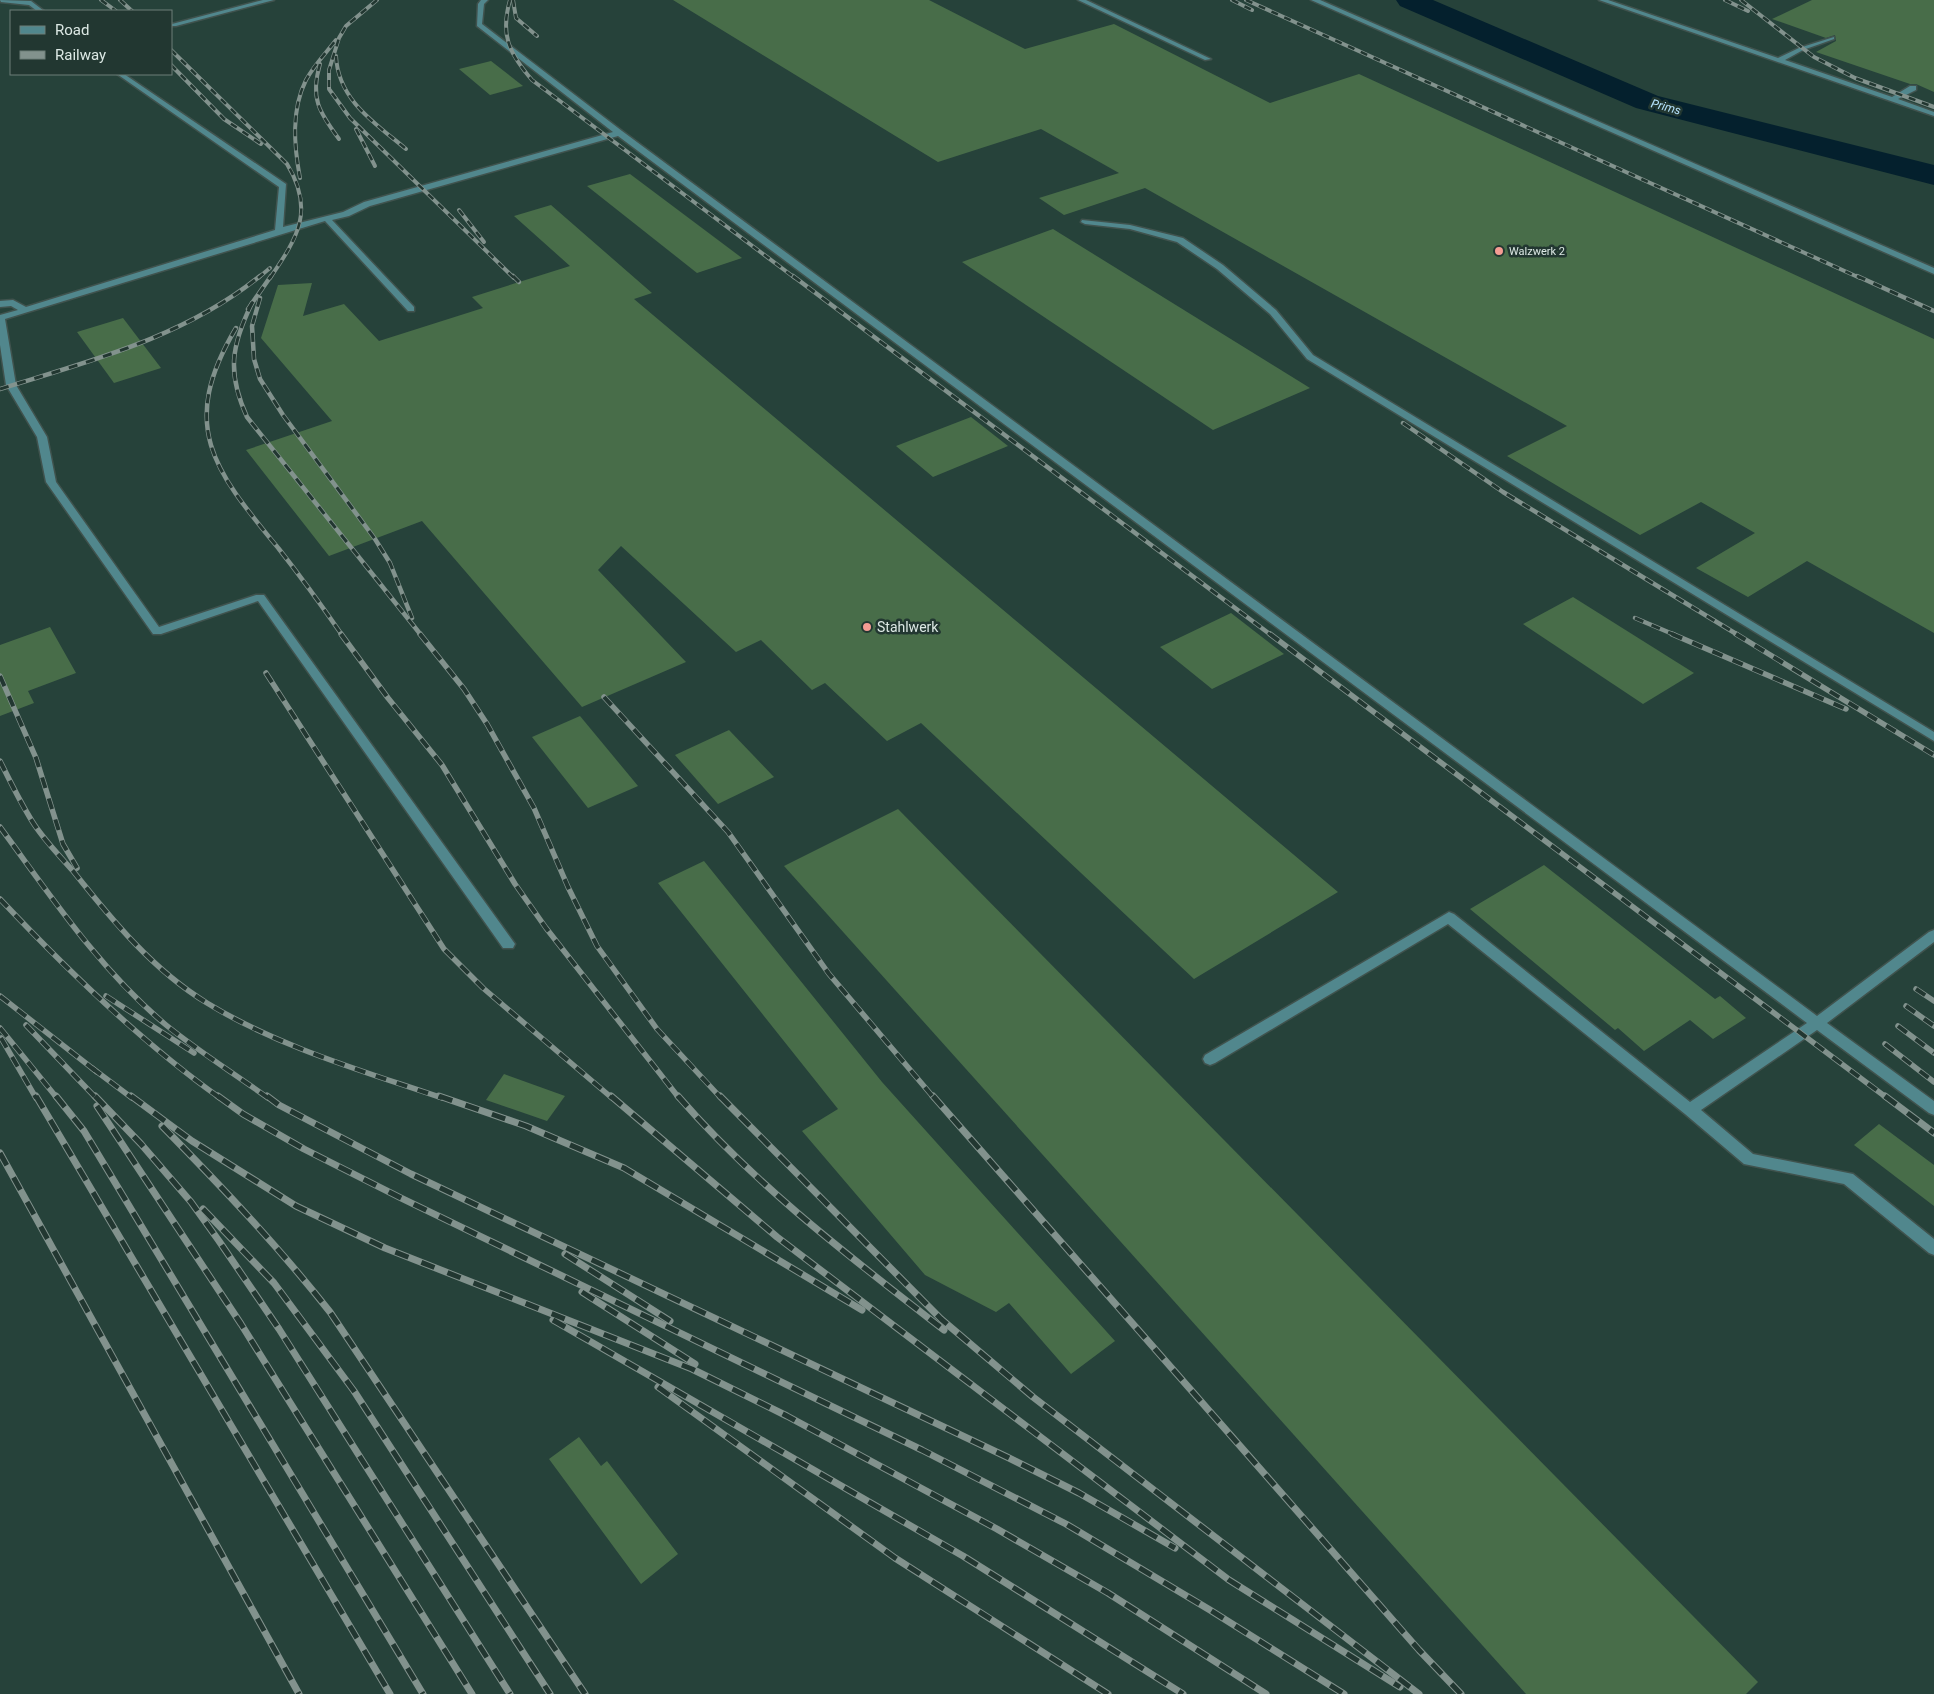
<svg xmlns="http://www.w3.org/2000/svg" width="1934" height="1694" viewBox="0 0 1934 1694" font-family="Roboto,sans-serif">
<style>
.built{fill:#26423a;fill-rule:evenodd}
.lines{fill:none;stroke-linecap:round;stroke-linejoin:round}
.river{fill:#04202d;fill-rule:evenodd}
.building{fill:#486d49}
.minor-casing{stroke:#40534e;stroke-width:3}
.minor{fill:#51878d;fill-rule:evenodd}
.rail-far3-casing{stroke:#82928d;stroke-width:4}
.rail-far2-casing{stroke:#82928d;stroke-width:4.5}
.rail-far1-casing{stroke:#82928d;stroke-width:5.5}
.rail-casing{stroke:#82928d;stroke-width:7}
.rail-far3{stroke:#223731;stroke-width:2.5;stroke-dasharray:7;stroke-linecap:butt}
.rail-far2{stroke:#223731;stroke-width:3;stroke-dasharray:9;stroke-linecap:butt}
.rail-far1{stroke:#223731;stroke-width:4;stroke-dasharray:11;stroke-linecap:butt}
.rail{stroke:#223731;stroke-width:5;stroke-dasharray:14;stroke-linecap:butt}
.poi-dot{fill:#f59c93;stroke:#223731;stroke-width:2}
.labels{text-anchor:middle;stroke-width:5;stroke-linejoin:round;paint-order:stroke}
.far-poi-label{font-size:11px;fill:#dce8e4;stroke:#223731;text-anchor:start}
.far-water-label{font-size:12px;font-style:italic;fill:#b5e3fd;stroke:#223731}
.poi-label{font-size:14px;fill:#dce8e4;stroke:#223731;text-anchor:start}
</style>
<rect width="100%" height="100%" fill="#223731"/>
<!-- built -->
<path class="built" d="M 0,0 L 1934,0 L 1934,1694 L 0,1694 ZM 11,11 L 171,11 L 171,74 L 11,74 Z"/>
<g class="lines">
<!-- river -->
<polygon class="river" points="1396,0 1433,0 1658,96 1934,165 1934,185 1636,108 1400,6"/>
</g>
<!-- building -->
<g class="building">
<polygon points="673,0 929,0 1025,49 1114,24 1270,103 1359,74 1934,339 1934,633 1807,561 1748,597 1696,568 1755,533 1701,502 1640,535 1507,456 1567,426 1145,188 1064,215 1039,198 1119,173 1041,129 938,162"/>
<polygon points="1812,0 1934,0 1934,92 1916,84 1910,84 1816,52 1836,41 1835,35 1826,38 1772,19"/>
<polygon points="491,61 523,86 490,95 459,69"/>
<polygon points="630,174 742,258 697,273 587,186"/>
<polygon points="551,205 652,293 634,299 1338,892 1194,979 921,723 887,741 825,683 812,690 761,640 736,652 621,546 598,570 686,662 582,707 422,521 329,556 246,450 332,421 261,338 278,285 312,283 303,316 344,304 379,341 483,308 472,297 570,266 514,216"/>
<polygon points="1053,229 1310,388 1213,430 962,262"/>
<polygon points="123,318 161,368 114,383 77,332"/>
<polygon points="971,417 1008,446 933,477 896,446"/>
<polygon points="1573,597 1694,673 1643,704 1523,624"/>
<polygon points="1231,613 1284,654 1212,689 1160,647"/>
<polygon points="50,627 76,673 28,691 34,703 0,716 0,645"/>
<polygon points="580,716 638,786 588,808 532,737"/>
<polygon points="729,730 774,777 718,804 675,755"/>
<polygon points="898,809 1758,1682 1746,1694 1526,1694 784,866"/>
<polygon points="704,861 882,1082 1115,1341 1071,1374 1009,1303 996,1312 925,1275 802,1131 838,1109 658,883"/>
<polygon points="1544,865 1715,999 1720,996 1746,1018 1713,1039 1690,1020 1644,1051 1618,1028 1615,1030 1470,909"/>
<polygon points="504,1074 565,1096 547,1121 486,1100"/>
<polygon points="1879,1124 1934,1165 1934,1206 1854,1145"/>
<polygon points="579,1437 601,1466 607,1461 678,1554 641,1584 549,1459"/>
</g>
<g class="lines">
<!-- minor casing -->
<g class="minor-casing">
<g id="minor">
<polygon points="0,0 31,1 44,11 37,11 29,5 1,2"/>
<polygon points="263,0 274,0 176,26 171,26 172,24"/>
<polygon points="481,0 488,0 484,4 482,24 622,131 1817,1016 1929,932 1934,930 1934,942 1827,1023 1934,1101 1934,1115 1929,1113 1817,1030 1701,1110 1753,1154 1853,1174 1934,1239 1934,1255 1929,1253 1844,1184 1744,1164 1685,1114 1448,924 1215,1063 1210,1065 1205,1063 1203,1059 1205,1055 1449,912 1454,914 1690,1102 1807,1023 618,136 370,206 349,216 332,220 414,307 414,311 408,311 325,221 5,319 16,385 47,437 56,482 159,627 256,595 264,595 515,944 513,948 503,948 258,601 161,634 153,634 46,482 37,437 6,385 0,345 0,315 18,310 11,306 0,307 0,301 13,300 26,307 275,230 279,187 117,74 124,74 286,184 283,227 343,212 364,202 613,132 477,26 478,4"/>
<polygon points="1078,0 1086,0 1211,59 1205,60"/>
<polygon points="1311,0 1320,0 1934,268 1934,274"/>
<polygon points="1599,0 1608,0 1778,58 1799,48 1834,37 1834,39 1803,50 1785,60 1892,97 1910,86 1916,86 1916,90 1898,99 1934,112 1934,116"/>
<polygon points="1082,220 1130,225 1183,238 1223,265 1276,310 1313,355 1934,732 1934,741 1307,359 1270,314 1217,269 1177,242 1130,229 1085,224 1081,222"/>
</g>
</g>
<!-- minor -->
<use href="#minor" class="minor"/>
<!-- rail-far3 casing -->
<g class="rail-far3-casing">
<g id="rail-far3">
<polyline points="101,0 116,11"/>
<polyline points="120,0 132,11"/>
<polyline points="377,0 346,26 339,38 329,70 329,89 350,118 514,278"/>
<path d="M 510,0 C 500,35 509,53 532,80 L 795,278"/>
<polyline points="513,0 516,18 537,36"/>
<polyline points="1232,0 1252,10"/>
<polyline points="1246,0 1860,278"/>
<polyline points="1725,0 1748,11"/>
<polyline points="1741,0 1814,57 1855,78 1934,107"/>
<path d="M 171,50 L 287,164 C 315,210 298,237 270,278"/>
<path d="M 336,56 C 338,100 375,123 406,149"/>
<path d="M 320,64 C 310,98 319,112 339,139"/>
<polyline points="171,65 224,119 261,144"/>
<polyline points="356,129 375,166"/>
<path d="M 300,178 C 294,146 291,110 306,80 C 314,65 326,53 336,40"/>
<polyline points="459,210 484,242"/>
<polyline points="258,278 270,268"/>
</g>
</g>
<!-- rail-far2 casing -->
<g class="rail-far2-casing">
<g id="rail-far2">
<polyline points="513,276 519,282"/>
<polyline points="793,276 1271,635"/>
<polyline points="1857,276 1934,311"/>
<polyline points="260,298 252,326 254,359 260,379 283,415 375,539 390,563 412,618"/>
<path d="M 252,303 C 231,346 227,373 247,417 L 421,635"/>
<polyline points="248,309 271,276"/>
<path d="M 236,328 C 177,427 215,471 279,549 C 301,577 322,606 342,635"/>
<path d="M 0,389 C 90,361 185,337 260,276"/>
<polyline points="1403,423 1503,492 1738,635"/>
<polyline points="1635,618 1675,635"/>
</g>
</g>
<!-- rail-far1 casing -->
<g class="rail-far1-casing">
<g id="rail-far1">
<polyline points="341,634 388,698 442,765 515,884 546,928 679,1098"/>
<polyline points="420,634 464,689 487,724 534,808 568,887 597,946 657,1029 721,1098"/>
<polyline points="1270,634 1887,1098"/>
<polyline points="1672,634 1846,709"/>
<polyline points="1736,634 1934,755"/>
<polyline points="266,673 444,949 483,988 612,1098"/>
<polyline points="0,676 36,758 63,844 77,868"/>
<polyline points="604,697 728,832 829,974 934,1098"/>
<path d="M 0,761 C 10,781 20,802 32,821 C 43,839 59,855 73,871 C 112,920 153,970 207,1003 C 279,1047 363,1071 442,1098"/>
<path d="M 0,827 C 51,896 99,969 166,1025 C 198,1051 235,1074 268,1098"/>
<path d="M 0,899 C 66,969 141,1042 220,1098"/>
<polyline points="1916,989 1934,1001"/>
<polyline points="0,996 97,1072"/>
<polyline points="106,996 194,1053"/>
<polyline points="1906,1006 1934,1026"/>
<polyline points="26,1025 96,1098"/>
<polyline points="1898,1026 1934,1053"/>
<polyline points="0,1028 57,1098"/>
<polyline points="1,1038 36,1098"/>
<polyline points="1885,1044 1934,1082"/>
<polyline points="92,1068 132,1098"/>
</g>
</g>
<!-- rail casing -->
<g class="rail-casing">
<g id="rail">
<polyline points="36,1096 390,1694"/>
<polyline points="56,1096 84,1131 423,1694"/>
<polyline points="95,1096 141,1144 191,1202 219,1241 279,1329 510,1694"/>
<polyline points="131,1096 192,1141 296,1206 385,1248 692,1369 787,1416 997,1529 1108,1593 1266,1694"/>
<polyline points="218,1096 243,1114 304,1149 401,1198 922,1450 1066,1524 1210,1610 1344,1694"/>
<polyline points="267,1096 279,1105 411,1174 1007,1457 1079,1493 1175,1548"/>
<polyline points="439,1096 526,1126 624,1168 862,1310"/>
<polyline points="611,1096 777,1237 1229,1580 1400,1687"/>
<path d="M 678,1096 C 756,1186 850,1257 944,1330"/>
<polyline points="720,1096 941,1319 1033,1397 1419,1694"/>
<polyline points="933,1096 1419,1650 1461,1694"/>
<polyline points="1885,1096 1934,1133"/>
<polyline points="97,1106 241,1324 472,1694"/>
<path d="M 162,1126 C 221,1186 278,1246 330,1312 L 585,1694"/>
<polyline points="0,1153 299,1694"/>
<polyline points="203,1209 274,1283 354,1391 550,1694"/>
<polyline points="565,1254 670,1321"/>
<polyline points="582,1292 695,1364"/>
<polyline points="553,1320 963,1556 1183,1694"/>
<polyline points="658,1387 895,1558 1108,1694"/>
</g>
</g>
<!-- rail-far3 -->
<use href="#rail-far3" class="rail-far3"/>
<!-- rail-far2 -->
<use href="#rail-far2" class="rail-far2"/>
<!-- rail-far1 -->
<use href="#rail-far1" class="rail-far1"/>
<!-- rail -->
<use href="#rail" class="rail"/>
</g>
<!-- markers -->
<g class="poi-dot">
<circle cx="1499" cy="251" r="5"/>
<circle cx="867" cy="627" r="5"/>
</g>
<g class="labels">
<!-- far-poi labels -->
<g class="far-poi-label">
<text x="1509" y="255">Walzwerk 2</text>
</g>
<!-- far-water labels -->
<g class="far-water-label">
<text transform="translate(1666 107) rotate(15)" y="4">Prims</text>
</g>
<!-- poi labels -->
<g class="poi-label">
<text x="877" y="632">Stahlwerk</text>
</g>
</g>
<!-- legend -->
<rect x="10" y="10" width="162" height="65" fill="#223731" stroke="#6c7e79"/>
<rect x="20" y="26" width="25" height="8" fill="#51878d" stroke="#6c7e79"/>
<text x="55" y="35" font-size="15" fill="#dce8e4">Road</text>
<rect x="20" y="51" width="25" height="8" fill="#82928d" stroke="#6c7e79"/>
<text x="55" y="60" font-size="15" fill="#dce8e4">Railway</text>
</svg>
